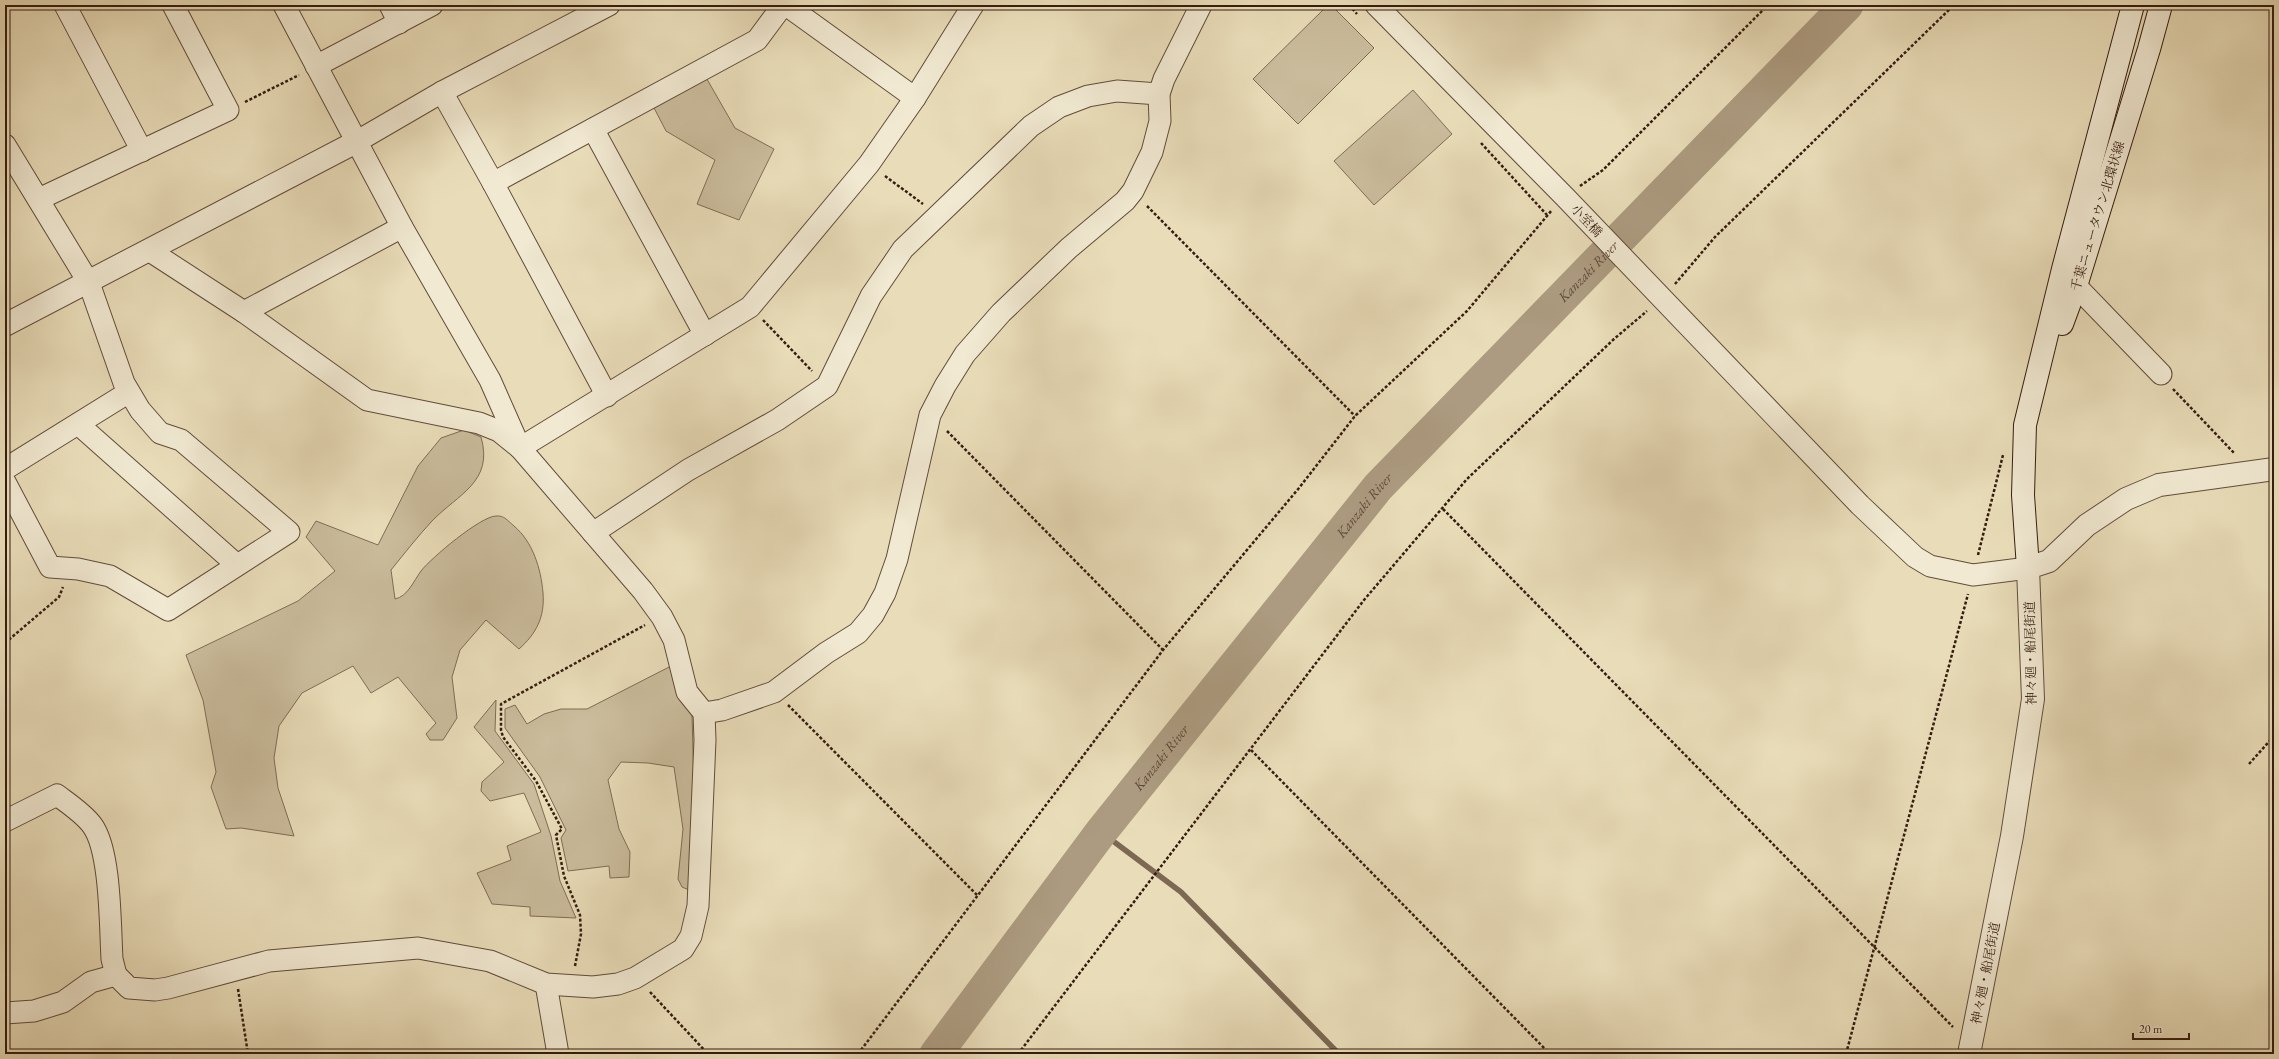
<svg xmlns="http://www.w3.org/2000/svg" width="2279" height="1059" viewBox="0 0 2279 1059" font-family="'EB Garamond','Noto Serif JP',serif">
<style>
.green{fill:#cabc9c;stroke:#806c56}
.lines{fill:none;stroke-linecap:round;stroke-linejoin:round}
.stream{stroke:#7c6853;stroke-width:5.5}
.river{stroke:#ac9b80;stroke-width:33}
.minor-casing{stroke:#624c3a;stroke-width:23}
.tertiary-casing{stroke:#624c3a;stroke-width:24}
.secondary-casing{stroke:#351c10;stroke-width:24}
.path{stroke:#351c10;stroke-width:2.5;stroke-dasharray:3 2;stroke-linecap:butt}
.minor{stroke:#f1e9d2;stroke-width:21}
.tertiary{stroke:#f1e9d2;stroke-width:22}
.secondary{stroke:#f1e9d2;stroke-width:22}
.labels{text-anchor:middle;stroke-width:3.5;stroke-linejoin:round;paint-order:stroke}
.street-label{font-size:13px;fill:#351c10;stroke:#f1e9d2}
.water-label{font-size:14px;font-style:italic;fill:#5f4837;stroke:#f1e9d2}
</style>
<rect width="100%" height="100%" fill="#e9ddb9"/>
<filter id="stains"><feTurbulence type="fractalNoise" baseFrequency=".005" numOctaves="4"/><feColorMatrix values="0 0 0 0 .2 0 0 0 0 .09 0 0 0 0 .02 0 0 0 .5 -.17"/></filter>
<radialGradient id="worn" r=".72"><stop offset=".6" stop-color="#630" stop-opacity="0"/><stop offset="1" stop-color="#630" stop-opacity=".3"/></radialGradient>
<!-- green -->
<g class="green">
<polygon points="1328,5 1331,5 1374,48 1298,124 1253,79"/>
<polygon points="704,74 735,128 774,149 739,220 697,204 715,160 666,131 652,104"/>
<polygon points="1413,90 1452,134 1374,205 1334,161"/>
<path d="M 464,430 L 481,437 C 494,482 458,494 432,521 C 418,536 404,554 391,570 L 395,599 C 408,596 413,582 421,571 C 431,558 481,516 496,516 C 504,515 508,521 514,526 C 533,542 541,569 543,593 C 545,617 536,634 519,649 L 486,620 L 460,650 L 452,677 L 457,718 L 443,740 L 430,740 L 426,734 L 436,723 L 398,677 L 371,693 L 353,666 L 302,693 L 279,726 L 274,758 L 278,788 L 294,836 L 241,828 L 226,829 L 211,787 L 216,772 L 203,700 L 186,655 L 298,601 L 335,571 L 306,537 L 316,521 L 378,545 L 418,466 L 441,438 Z"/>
<polygon points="673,665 677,688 692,715 697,889 689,890 682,887 678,879 683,829 674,767 648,763 621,762 608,780 619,829 630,852 629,877 610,878 609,866 568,871 561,838 566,830 540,777 505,728 505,709 515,705 527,724 544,714 561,709 587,709"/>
<polygon points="496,700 495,731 534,784 551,836 560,881 576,918 530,916 530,907 492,904 477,873 511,860 507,846 541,832 524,793 490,801 481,791 482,782 504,762 474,727"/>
</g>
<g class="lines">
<!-- stream -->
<polyline class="stream" points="1101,832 1181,892 1339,1054"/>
<!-- river -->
<path class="river" id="s1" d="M 936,1054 L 1101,832 L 1378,487 L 1847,5"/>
<!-- minor casing -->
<g class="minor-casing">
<g id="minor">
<polyline points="65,5 142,151"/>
<polyline points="284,5 402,227 490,380 520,448 750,307 869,164 915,98 973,5"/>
<polyline points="390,5 399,23"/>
<polyline points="786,5 915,98"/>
<polyline points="1376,5 1565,197 1860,505 1915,557 1930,566 1973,575 2028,568"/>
<polyline points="316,66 432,5"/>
<polyline points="442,92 493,183 607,396"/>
<polyline points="593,129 705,335"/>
<polyline points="356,142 442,92 609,5"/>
<polyline points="5,145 89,283 124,383 140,410 160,433 181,440 289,532 168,610 110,576 78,569 50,567 5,482"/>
<polyline points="493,183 757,40 783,5"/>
<polyline points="39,199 228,110 173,5"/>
<polyline points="2076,286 2161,374"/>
<polyline points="244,312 402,227"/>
<polyline points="78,424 237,565"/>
<polyline points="5,469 129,392"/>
<polyline points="593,533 688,470 777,420 827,386 871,296 903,249 1031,126 1059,107 1088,96 1117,91 1159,94"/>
<polyline points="704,713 722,710 774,692 826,653 858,633 873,615 885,593 897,559 930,415 945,386 965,354 1001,313 1069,248 1125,201 1133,191 1152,152 1160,121 1159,94 1164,79 1201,5"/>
<path d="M 5,821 L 57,795 C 69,804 83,813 92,825 C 111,850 110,926 112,959 L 116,975"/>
<polyline points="546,984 558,1054"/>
<polyline points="5,1013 34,1011 63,1002 91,982 116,975 129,988 155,990 168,988 269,961 418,948 490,961 546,984 593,987 618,984 635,978 683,949 691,936 698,906 705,740 704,713 687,692 674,640 662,617 643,591 520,448 499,431 479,423 367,400 244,312 150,251"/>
</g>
</g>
<!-- tertiary casing -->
<g class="tertiary-casing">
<g id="tertiary">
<polyline points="5,325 356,142"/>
<polyline points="1969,1054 2012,836 2033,699 2028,568 2049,561 2087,525 2126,499 2159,485 2274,469"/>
</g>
</g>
<!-- secondary casing -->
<g class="secondary-casing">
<g id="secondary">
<polyline points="2062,324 2076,286 2149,49 2161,5"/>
<polyline points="2028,568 2023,495 2025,425 2063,269 2133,5"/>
</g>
</g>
<!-- path -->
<g class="path">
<polyline points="1349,5 1357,14"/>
<polyline points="245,102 299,75"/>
<polyline points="1481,143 1547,215"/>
<polyline points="885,176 923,204"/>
<polyline points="1580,186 1603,170 1768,5"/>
<polyline points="1147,206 1355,416"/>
<polyline points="1675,284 1715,237 1954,5"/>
<polyline points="763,320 812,371"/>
<polyline points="2173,389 2235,454"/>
<polyline points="947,431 1163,650"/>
<polyline points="1443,509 1953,1027"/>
<polyline points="1978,555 2003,455"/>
<polyline points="5,643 59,597 63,587"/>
<polyline points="788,705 977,895"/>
<polyline points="1251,750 1550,1054"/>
<polyline points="2249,764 2274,736"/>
<polyline points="575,966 581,934 580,915 564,876 556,835 562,829 536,781 503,737 501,730 501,704 645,625"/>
<polyline points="238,989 248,1054"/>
<polyline points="650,992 708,1054"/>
<polyline points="858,1054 1163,650 1299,488 1355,416 1467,311 1552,210"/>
<polyline points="1018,1054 1364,600 1467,479 1614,339 1647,311"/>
<polyline points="1846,1054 1968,594"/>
</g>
<!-- minor -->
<use href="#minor" class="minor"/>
<!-- tertiary -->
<use href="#tertiary" class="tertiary"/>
<!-- secondary -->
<use href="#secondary" class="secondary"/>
</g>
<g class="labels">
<!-- street labels -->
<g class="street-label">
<text transform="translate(2097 216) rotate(-73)" y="5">千葉ニュータウン北環状線</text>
<text transform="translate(1587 220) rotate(47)" y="5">小室橋</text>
<text transform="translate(2030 653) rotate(-91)" y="5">神々廻・船尾街道</text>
<text transform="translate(1985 973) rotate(-79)" y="5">神々廻・船尾街道</text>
</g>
<!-- water labels -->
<g class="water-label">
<text dy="5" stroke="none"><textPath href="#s1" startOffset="1020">Kanzaki River</textPath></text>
<text dy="5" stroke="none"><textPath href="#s1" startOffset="696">Kanzaki River</textPath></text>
<text dy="5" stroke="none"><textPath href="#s1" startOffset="372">Kanzaki River</textPath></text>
</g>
</g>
<!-- margin -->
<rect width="2279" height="1059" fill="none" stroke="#e9ddb9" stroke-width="20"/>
<rect x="6" y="6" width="2267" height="1047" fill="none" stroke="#351c10" stroke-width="2"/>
<rect x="10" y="10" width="2259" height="1039" fill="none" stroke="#351c10"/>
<!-- scale -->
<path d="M2133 1033v6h56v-6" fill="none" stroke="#351c10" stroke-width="2"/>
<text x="2139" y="1033" font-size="12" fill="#351c10" stroke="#f1e9d2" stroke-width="3" paint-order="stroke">20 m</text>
<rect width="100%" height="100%" filter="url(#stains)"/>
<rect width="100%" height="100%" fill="url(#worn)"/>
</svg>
